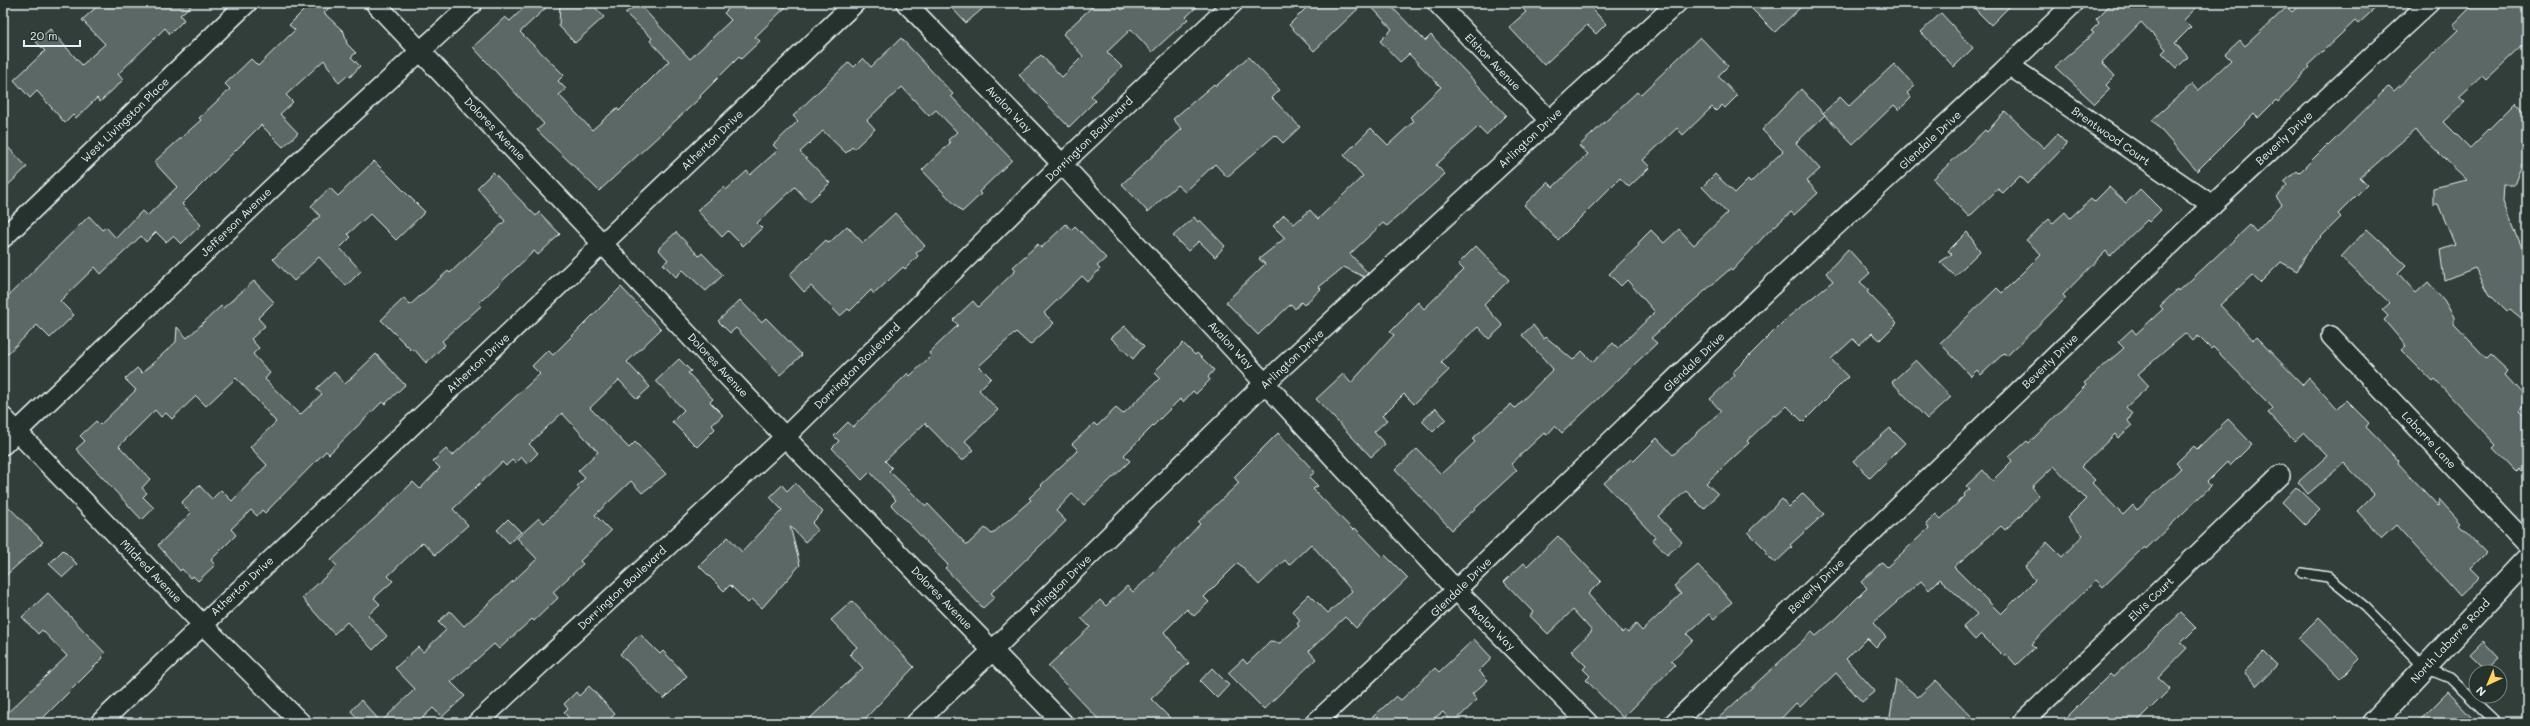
<svg xmlns="http://www.w3.org/2000/svg" width="2530" height="726" viewBox="0 0 2530 726" font-family="Mali,sans-serif">
<style>
.building{fill:#5c6865;stroke:#e8f1f8;fill-rule:evenodd}
.lines{fill:none;stroke-linecap:round;stroke-linejoin:round}
.service-casing{stroke:#e8f1f8;stroke-width:12}
.minor-casing{stroke:#e8f1f8;stroke-width:22}
.tertiary-casing{stroke:#e8f1f8;stroke-width:25}
.service{stroke:#26332d;stroke-width:9}
.minor{stroke:#26332d;stroke-width:19}
.tertiary{stroke:#26332d;stroke-width:22}
.labels{text-anchor:middle;stroke-width:3.5;stroke-linejoin:round;paint-order:stroke}
.street-label{font-size:11px;fill:#e8f1f8;stroke:#26332d}
</style>
<rect width="100%" height="100%" fill="#323e39"/>
<filter id="ink" filterUnits="userSpaceOnUse"><feTurbulence type="fractalNoise" baseFrequency=".025" numOctaves="2"/><feDisplacementMap in="SourceGraphic" scale="8" xChannelSelector="R" yChannelSelector="G"/><feConvolveMatrix kernelMatrix="1 2 1 2 8 2 1 2 1" color-interpolation-filters="sRGB"/></filter>
<g filter="url(#ink)">
<!-- building -->
<g class="building">
<polygon points="101,3 194,3 180,15 184,20 170,34 165,28 118,74 123,80 100,102 97,98 76,118 73,115 65,123 37,91 30,98 14,80 45,51 36,42 50,29 82,65 105,44 82,20"/>
<polygon points="299,3 334,3 324,13 344,32 347,44 356,53 351,57 360,66 350,77 348,75 339,83 324,60 286,95 293,102 280,114 298,133 283,147 261,125 182,204 201,225 181,244 173,236 166,242 156,232 146,242 141,236 101,274 95,267 60,301 74,315 50,338 37,325 3,358 3,301 89,216 102,230 106,227 116,238 142,211 147,216 177,187 154,162 201,120 199,118 230,89 225,84 251,59 258,66 295,30 289,25 304,10"/>
<polygon points="529,3 551,3 520,32 564,75 558,81 566,89 559,95 592,130 617,108 619,111 669,61 650,41 652,38 625,13 639,4 690,59 731,20 724,13 734,3 790,3 755,37 760,41 741,59 739,57 700,96 701,97 599,191 537,130 544,124 473,47 505,17 510,21"/>
<polygon points="560,3 591,3 604,17 575,43 559,26"/>
<polygon points="947,3 989,3 966,23"/>
<polygon points="1096,3 1115,3 1122,10 1130,3 1201,3 1186,17 1188,19 1152,52 1131,29 1107,52 1122,67 1091,96 1095,101 1069,127 1019,75 1041,55 1062,77 1083,56 1063,34"/>
<polygon points="1311,3 1364,3 1314,51 1289,25"/>
<polygon points="1368,3 1388,3 1425,41 1431,35 1506,115 1486,135 1478,127 1436,165 1445,174 1387,226 1383,223 1350,254 1368,273 1364,277 1344,267 1319,287 1321,289 1304,305 1301,302 1295,309 1291,304 1258,335 1226,302 1265,264 1259,259 1285,238 1273,226 1284,215 1294,224 1310,210 1318,219 1363,176 1344,155 1371,128 1388,145 1414,121 1410,117 1441,87 1409,54 1400,62 1380,41 1392,29"/>
<polygon points="1518,3 1587,3 1606,24 1596,34 1587,25 1544,65 1509,27 1526,12"/>
<polygon points="1746,3 1805,3 1775,32"/>
<polygon points="1969,3 2013,3 1991,25"/>
<polygon points="2112,3 2201,3 2184,20 2191,27 2175,43 2188,57 2177,68 2162,53 2166,49 2141,22 2102,62 2115,76 2106,85 2110,89 2095,104 2055,67 2094,33 2091,31 2099,23 2096,19"/>
<polygon points="2302,3 2381,3 2358,24 2355,21 2308,65 2310,67 2278,102 2276,100 2258,118 2254,114 2197,171 2152,120 2192,84 2198,91 2231,60 2225,54 2240,40 2245,46 2287,7 2292,12"/>
<path d="M 2475,3 L 2527,3 L 2527,41 L 2486,80 L 2482,76 L 2459,97 L 2465,102 L 2444,122 L 2470,148 L 2516,102 L 2527,114 L 2527,151 L 2514,185 L 2504,185 L 2503,201 L 2527,260 L 2527,323 L 2510,309 L 2507,312 L 2490,295 L 2475,268 L 2444,280 L 2440,250 L 2455,245 L 2438,204 L 2433,204 L 2433,188 L 2467,180 L 2415,130 L 2360,178 L 2367,185 L 2338,214 L 2341,217 L 2311,247 L 2297,271 L 2281,262 L 2260,283 L 2252,275 L 2220,305 L 2253,340 L 2256,337 L 2303,385 L 2309,378 L 2337,409 L 2346,400 L 2369,423 L 2366,427 L 2399,461 L 2398,463 L 2439,507 L 2439,499 L 2461,523 L 2459,525 L 2486,553 L 2471,568 L 2480,577 L 2460,596 L 2396,525 L 2382,538 L 2357,511 L 2374,494 L 2344,463 L 2308,494 L 2298,482 L 2327,456 L 2304,432 L 2294,441 L 2268,413 L 2273,408 L 2213,347 L 2211,349 L 2198,336 L 2193,341 L 2186,333 L 2138,374 L 2149,386 L 2126,407 L 2132,414 L 2128,421 L 2132,426 L 2118,438 L 2115,434 L 2081,467 L 2095,480 L 2092,483 L 2123,515 L 2133,505 L 2137,510 L 2181,468 L 2176,463 L 2194,446 L 2197,449 L 2228,419 L 2252,444 L 2230,466 L 2227,462 L 2207,482 L 2211,486 L 2146,549 L 2144,547 L 2103,587 L 2096,580 L 2031,644 L 2035,647 L 2016,665 L 2006,654 L 2003,656 L 1981,634 L 1975,640 L 1963,627 L 1977,614 L 1940,579 L 1929,590 L 1921,581 L 1873,623 L 1886,637 L 1876,647 L 1867,638 L 1846,659 L 1875,691 L 1862,702 L 1836,673 L 1800,707 L 1796,703 L 1777,723 L 1713,723 L 1812,632 L 1816,636 L 1837,618 L 1867,588 L 1861,582 L 1882,562 L 1887,567 L 1929,528 L 1926,524 L 1936,514 L 1941,519 L 1965,496 L 1964,494 L 1970,489 L 1966,486 L 1983,470 L 1992,481 L 2012,461 L 2009,457 L 2027,441 L 2029,443 L 2086,385 L 2084,383 L 2124,348 L 2118,342 L 2132,329 L 2136,334 L 2163,309 L 2160,306 L 2178,289 L 2179,291 L 2250,225 L 2256,232 L 2282,204 L 2276,197 L 2287,185 L 2284,182 L 2297,171 L 2299,173 L 2327,145 L 2328,146 L 2389,86 L 2394,91 L 2458,30 L 2453,25 ZM 2054,466 L 2086,499 L 2067,518 L 2083,535 L 2062,557 L 2047,542 L 2025,567 L 2035,580 L 2001,614 L 1954,567 L 2001,526 L 2005,530 L 2023,513 L 2039,495 L 2032,487 Z"/>
<polygon points="1941,13 1973,48 1954,67 1921,32"/>
<polygon points="1700,37 1728,66 1718,76 1737,96 1725,108 1722,105 1716,111 1712,107 1683,135 1677,128 1643,160 1650,167 1629,187 1620,178 1558,240 1524,205 1548,182 1553,187 1588,154 1579,146 1637,92 1640,95"/>
<polygon points="901,38 953,94 951,96 1012,160 979,192 981,194 962,212 922,170 950,143 948,140 957,132 936,110 929,116 902,87 867,120 875,129 854,149 852,147 846,153 823,131 800,152 830,183 809,202 795,187 757,223 762,228 743,246 728,231 722,237 697,210 724,187 726,190 747,171 750,175 778,150 773,145 798,121 793,116 849,62 854,67 863,58 871,67"/>
<polygon points="1248,57 1280,90 1272,98 1300,127 1283,143 1275,135 1227,177 1215,164 1185,192 1177,185 1148,212 1122,184 1182,129 1173,119 1214,84 1216,86"/>
<polygon points="1894,64 1915,86 1907,93 1911,98 1899,110 1894,105 1853,144 1823,113 1840,97 1849,106"/>
<polygon points="1801,89 1825,115 1796,143 1820,169 1807,181 1818,193 1794,215 1791,212 1768,232 1732,271 1730,269 1651,338 1657,343 1562,433 1555,426 1547,435 1544,433 1511,464 1517,470 1452,530 1395,470 1417,449 1441,474 1475,442 1472,439 1511,404 1515,408 1553,369 1522,335 1533,325 1544,339 1546,337 1573,360 1582,351 1593,362 1613,343 1618,348 1655,312 1627,280 1621,286 1609,274 1639,245 1638,243 1651,230 1664,243 1679,229 1694,245 1727,213 1702,187 1715,174 1735,193 1748,180 1750,183 1783,151 1762,130"/>
<polygon points="2005,111 2044,148 2057,134 2067,144 2028,184 2020,176 2003,193 1998,189 1969,217 1933,179 1985,130 1987,132"/>
<polygon points="3,142 27,167 3,190"/>
<polygon points="374,161 425,212 396,240 370,214 348,234 351,237 340,248 361,271 346,286 319,257 294,281 273,259 320,216 311,206 330,188 338,196"/>
<polygon points="493,172 536,216 539,212 560,234 538,255 534,251 479,303 481,306 442,341 445,345 426,363 414,349 412,351 381,320 404,298 410,305 448,271 450,273 505,221 477,188"/>
<polygon points="2109,187 2126,203 2140,189 2161,210 2149,222 2147,220 2110,256 2106,251 2063,295 2066,298 2007,356 2004,353 1981,375 1977,370 1971,376 1940,343 1997,288 2002,293 2041,254 2026,240 2049,219 2053,223 2065,212 2070,218 2091,199 2094,202"/>
<polygon points="895,213 925,246 916,253 918,256 905,269 903,267 874,294 871,290 850,311 848,309 840,316 811,286 804,292 789,275 826,240 829,243 847,226 863,243"/>
<polygon points="1194,217 1198,222 1200,220 1225,246 1215,257 1199,241 1188,251 1173,236"/>
<polygon points="1066,224 1071,230 1075,226 1106,258 1097,266 1100,269 1088,282 1082,276 1044,313 1054,323 1030,345 1016,332 979,366 991,378 979,390 998,410 965,441 974,450 962,461 925,423 885,461 892,468 889,471 926,506 928,504 967,545 985,528 992,534 1031,500 1029,498 1042,486 1041,485 1078,450 1072,444 1094,423 1097,426 1116,408 1123,414 1160,378 1154,372 1183,343 1195,355 1197,353 1214,370 1208,377 1210,380 1196,394 1193,391 1183,402 1180,399 1124,455 1130,461 1084,505 1072,494 1056,511 1066,521 991,593 995,597 983,608 945,568 948,565 891,505 896,500 870,472 862,480 832,448 839,441 834,436 848,422 853,427 908,373 910,376 931,356 929,353 958,325 953,320 973,301 978,307 1016,270 1013,267 1038,244 1041,248"/>
<polygon points="2367,229 2406,265 2398,273 2416,293 2428,282 2444,300 2454,317 2454,324 2487,359 2491,355 2508,371 2505,375 2527,399 2527,402 2519,410 2527,418 2527,477 2519,469 2516,472 2493,448 2496,445 2435,380 2433,382 2401,350 2406,346 2384,320 2388,316 2382,310 2390,303 2341,257"/>
<polygon points="676,232 699,256 702,253 723,275 706,291 683,270 676,277 663,264 668,260 658,249"/>
<polygon points="1967,232 1980,251 1955,276 1940,262 1952,254 1948,251"/>
<polygon points="1476,246 1509,280 1484,305 1503,326 1489,339 1478,327 1470,334 1441,362 1449,370 1414,404 1404,394 1382,416 1387,420 1374,432 1385,444 1371,457 1316,399 1343,374 1351,383 1394,335 1390,332 1407,315 1406,314 1418,302 1424,309 1464,270 1458,264"/>
<polygon points="1848,249 1870,273 1860,282 1869,290 1867,292 1897,323 1880,340 1872,333 1859,345 1853,339 1831,359 1848,377 1803,422 1787,406 1776,416 1774,415 1747,441 1749,443 1706,483 1718,494 1704,509 1686,491 1658,516 1682,542 1667,555 1652,539 1655,537 1604,483 1631,459 1634,461 1657,438 1673,455 1721,411 1710,399 1735,375 1733,372 1787,318 1833,281 1826,273"/>
<polygon points="254,281 274,302 258,318 265,326 251,339 259,348 253,354 270,373 265,379 300,415 322,394 316,389 334,372 345,384 376,354 405,385 385,404 382,402 329,454 326,451 265,513 262,510 257,516 251,510 231,529 236,535 211,560 215,565 198,581 193,576 190,578 182,569 180,571 158,545 191,513 181,503 199,485 212,499 221,490 232,501 267,465 250,447 276,422 258,401 236,378 206,406 196,396 172,419 166,413 161,417 155,410 119,446 150,479 142,488 147,493 143,497 154,508 142,520 76,449 85,441 80,436 96,421 100,425 136,390 125,379 137,368 142,373 176,342 177,327 187,338 221,306 223,308"/>
<polygon points="621,287 661,329 627,362 650,387 637,399 619,380 590,408 629,448 635,442 666,474 642,493 631,481 595,515 611,531 580,561 583,564 553,592 558,598 534,621 532,619 499,649 494,644 451,682 465,696 442,717 433,708 417,723 362,723 351,711 361,700 381,722 415,689 395,668 418,647 423,652 446,630 438,622 450,611 464,626 537,559 517,538 539,518 544,523 579,489 577,486 585,478 578,471 598,452 562,413 529,444 538,453 527,464 521,457 515,463 512,460 506,466 502,462 453,509 468,525 435,555 423,542 388,576 393,581 374,598 380,604 368,615 387,636 373,650 347,622 334,634 302,598 337,566 331,560 413,482 420,489 440,468 433,461 446,449 452,456 499,412 540,374 532,366 548,350 553,355"/>
<polygon points="740,300 761,322 766,318 802,355 780,375 736,328 730,333 718,321"/>
<polygon points="1125,326 1144,346 1133,359 1111,338"/>
<polygon points="679,359 691,371 688,373 713,399 710,402 723,415 712,425 715,429 697,447 672,422 684,410 656,381"/>
<polygon points="1916,360 1951,397 1927,419 1892,382"/>
<polygon points="1436,408 1446,419 1433,432 1422,421"/>
<polygon points="1890,428 1905,443 1870,478 1853,461"/>
<polygon points="1278,433 1315,472 1309,477 1318,486 1313,489 1353,530 1355,528 1383,557 1385,555 1408,578 1356,628 1345,617 1309,651 1316,659 1264,709 1228,673 1243,659 1247,664 1270,642 1280,643 1299,626 1297,624 1300,620 1292,611 1309,594 1328,613 1352,591 1311,544 1289,565 1285,560 1259,585 1238,563 1204,597 1209,602 1194,616 1187,609 1164,632 1189,663 1151,699 1175,723 1102,723 1048,666 1090,627 1081,618 1100,600 1106,606 1127,586 1133,592 1154,573 1200,524 1198,522 1239,483 1234,477"/>
<polygon points="795,483 823,512 812,523 818,530 805,542 790,526 800,565 762,608 752,599 748,603 730,585 724,591 699,566 728,537 742,552 782,510 770,497 782,485 787,491"/>
<polygon points="2296,487 2320,510 2305,525 2282,502"/>
<polygon points="1803,493 1824,514 1790,545 1792,547 1775,563 1765,553 1767,551 1748,532 1782,499 1789,507"/>
<polygon points="3,501 43,542 3,578"/>
<polygon points="508,519 521,532 509,543 497,530"/>
<polygon points="1558,536 1601,581 1588,594 1622,633 1625,630 1628,633 1636,624 1642,631 1681,594 1674,586 1698,565 1732,602 1714,619 1709,614 1687,634 1693,640 1671,661 1675,665 1623,718 1586,680 1590,676 1583,669 1586,666 1571,651 1592,631 1573,610 1548,634 1530,616 1533,612 1504,582 1524,563 1527,566"/>
<polygon points="63,550 77,564 63,577 49,564"/>
<polygon points="48,593 105,653 102,656 103,658 38,723 3,723 3,717 67,656 42,630 38,634 22,617"/>
<polygon points="852,601 914,667 861,723 805,723 863,668 850,654 857,647 831,620"/>
<polygon points="2181,613 2196,628 2181,643 2187,648 2158,678 2170,689 2136,723 2061,723 2110,674 2113,677"/>
<polygon points="2319,617 2360,659 2340,679 2298,638"/>
<polygon points="640,634 660,654 663,651 687,676 664,699 620,654"/>
<polygon points="1474,639 1492,658 1479,671 1488,680 1472,694 1477,700 1453,723 1443,712 1427,723 1366,723 1396,696 1401,700 1435,668 1439,672"/>
<polygon points="2483,641 2499,658 2486,670 2470,654"/>
<polygon points="2264,652 2277,665 2257,686 2244,672"/>
<polygon points="1212,668 1229,685 1217,698 1200,681"/>
<polygon points="1896,679 1918,697 1936,680 1978,723 1889,723"/>
<polygon points="589,686 615,714 606,723 574,723 564,713 568,709 564,704 576,692 579,696"/>
<polygon points="2448,692 2478,723 2417,723"/>
</g>
<g class="lines">
<!-- service casing -->
<g class="service-casing">
<polyline id="service" points="2302,573 2328,577 2365,607 2425,668 2450,678 2497,723"/>
</g>
<!-- minor casing -->
<g class="minor-casing">
<g id="minor">
<polyline points="375,3 785,437 1063,723"/>
<polyline points="906,3 1062,164 1457,591 1588,723"/>
<polyline points="1437,3 1549,120"/>
<polyline points="2010,66 2212,205"/>
<polyline points="3,238 247,3"/>
<polyline points="2331,336 2527,544"/>
<polyline points="3,417 202,624 301,723"/>
<polyline points="3,445 294,167 473,3"/>
<polyline points="100,723 855,3"/>
<polyline points="477,723 785,437 1062,164 1233,3"/>
<polyline points="916,723 993,650 1266,382 1677,3"/>
<path d="M 1315,723 C 1467,582 1614,437 1763,294 C 1866,196 1973,102 2074,3"/>
<polyline points="1674,723 2212,205 2429,3"/>
<polyline points="2022,723 2280,475"/>
</g>
</g>
<!-- tertiary casing -->
<g class="tertiary-casing">
<polyline id="tertiary" points="2373,723 2527,559"/>
</g>
<!-- service -->
<use href="#service" class="service"/>
<!-- minor -->
<use href="#minor" class="minor"/>
<!-- tertiary -->
<use href="#tertiary" class="tertiary"/>
</g>
</g>
<g class="labels">
<!-- street labels -->
<g class="street-label">
<text transform="translate(1493 62) rotate(46)" y="4">Elshor Avenue</text>
<text transform="translate(1009 109) rotate(46)" y="4">Avalon Way</text>
<text transform="translate(125 120) rotate(-44)" y="4">West Livingston Place</text>
<text transform="translate(495 129) rotate(46)" y="4">Dolores Avenue</text>
<text transform="translate(2111 136) rotate(35)" y="4">Brentwood Court</text>
<text transform="translate(1530 138) rotate(-43)" y="4">Arlington Drive</text>
<text transform="translate(2284 138) rotate(-43)" y="4">Beverly Drive</text>
<text transform="translate(1089 139) rotate(-44)" y="4">Dorrington Boulevard</text>
<text transform="translate(712 140) rotate(-44)" y="4">Atherton Drive</text>
<text transform="translate(1930 140) rotate(-43)" y="4">Glendale Drive</text>
<text transform="translate(236 222) rotate(-44)" y="4">Jefferson Avenue</text>
<text transform="translate(1231 345) rotate(47)" y="4">Avalon Way</text>
<text transform="translate(1292 359) rotate(-43)" y="4">Arlington Drive</text>
<text transform="translate(2050 361) rotate(-44)" y="4">Beverly Drive</text>
<text transform="translate(1694 362) rotate(-44)" y="4">Glendale Drive</text>
<text transform="translate(478 363) rotate(-43)" y="4">Atherton Drive</text>
<text transform="translate(718 365) rotate(47)" y="4">Dolores Avenue</text>
<text transform="translate(857 366) rotate(-45)" y="4">Dorrington Boulevard</text>
<text transform="translate(2429 440) rotate(47)" y="4">Labarre Lane</text>
<text transform="translate(151 571) rotate(46)" y="4">Mildred Avenue</text>
<text transform="translate(1060 585) rotate(-44)" y="4">Arlington Drive</text>
<text transform="translate(242 586) rotate(-43)" y="4">Atherton Drive</text>
<text transform="translate(1816 586) rotate(-44)" y="4">Beverly Drive</text>
<text transform="translate(1461 587) rotate(-44)" y="4">Glendale Drive</text>
<text transform="translate(622 588) rotate(-43)" y="4">Dorrington Boulevard</text>
<text transform="translate(942 598) rotate(46)" y="4">Dolores Avenue</text>
<text transform="translate(2151 599) rotate(-44)" y="4">Elvis Court</text>
<text transform="translate(1492 627) rotate(45)" y="4">Avalon Way</text>
<text transform="translate(2450 641) rotate(-47)" y="4">North Labarre Road</text>
</g>
</g>
<!-- margin -->
<rect width="2530" height="726" fill="none" stroke="#26332d" stroke-width="16"/>
<rect x="8" y="8" width="2514" height="710" fill="none" stroke="#e8f1f8" stroke-width="1.5" filter="url(#ink)"/>
<!-- north arrow -->
<g transform="translate(2488 684) rotate(224)"><circle r="19" fill="#26332d" stroke="#747f7e"/>
<path d="M0-3L7 15L0 10L-7 15Z" fill="#ffd166"/>
<text y="-6" font-size="11" font-weight="bold" text-anchor="middle" fill="#e8f1f8">N</text>
</g>
<!-- scale -->
<path d="M24 40v6h56v-6" fill="none" stroke="#e8f1f8" stroke-width="2"/>
<text x="30" y="40" font-size="12" fill="#e8f1f8" stroke="#26332d" stroke-width="3" paint-order="stroke">20 m</text>
</svg>
